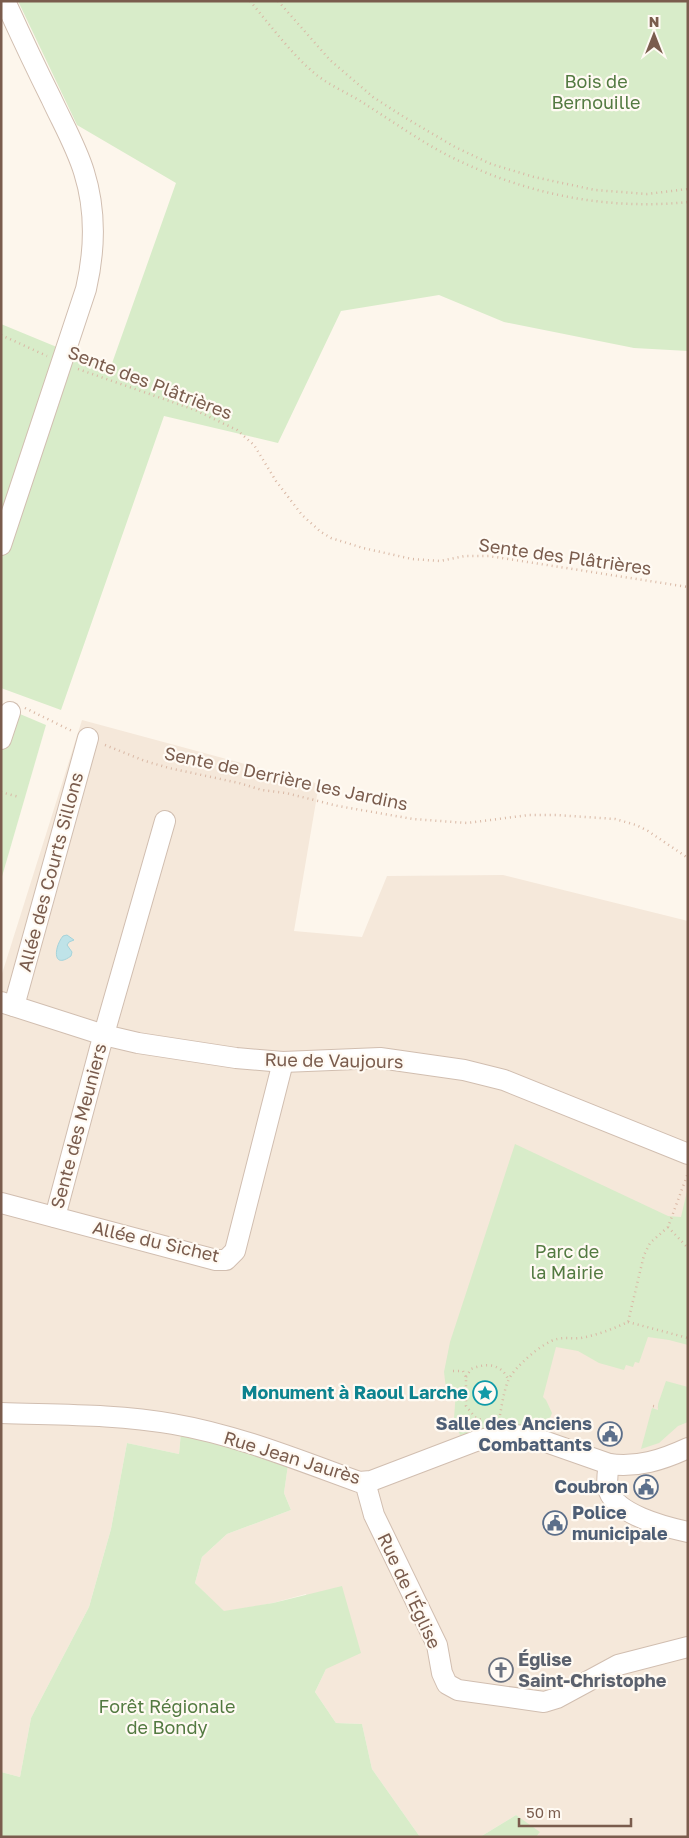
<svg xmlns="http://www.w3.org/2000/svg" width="689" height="1838" viewBox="0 0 689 1838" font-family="'Golos Text',sans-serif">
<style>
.residential{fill:#f5e8da}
.green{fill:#d8ecc9}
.water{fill:#bfe3e8;stroke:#a5d3da}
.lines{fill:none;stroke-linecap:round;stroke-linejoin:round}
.minor-casing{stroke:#d1beb0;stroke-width:22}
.path{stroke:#d9b8a5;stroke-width:2.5;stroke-dasharray:1 4;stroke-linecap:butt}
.minor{stroke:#fff;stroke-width:20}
.labels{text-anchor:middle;stroke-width:4.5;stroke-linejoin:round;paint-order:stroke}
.park-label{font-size:18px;fill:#537a41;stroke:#fffaf3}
.street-label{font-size:18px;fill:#7a5c4d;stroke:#fffaf3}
.culture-label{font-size:18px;font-weight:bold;fill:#0d838f;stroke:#fffaf3;text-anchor:end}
.service-label{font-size:18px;font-weight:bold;fill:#4e5e75;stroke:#fffaf3;text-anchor:end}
.worship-label{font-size:18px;font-weight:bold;fill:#5b616d;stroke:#fffaf3;text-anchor:start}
</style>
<rect width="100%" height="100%" fill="#fdf6ec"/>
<!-- residential -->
<polygon class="residential" points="82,720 319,784 294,931 362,937 387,876 503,875 688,921 688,1837 536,1837 539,1833 516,1815 480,1837 420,1837 372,1769 362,1724 336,1723 315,1692 326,1669 306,1594 273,1603 224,1612 195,1583 202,1557 227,1534 291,1510 284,1493 288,1465 181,1433 179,1454 127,1443 111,1529 89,1607 31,1718 20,1777 1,1772 1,977"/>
<!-- green -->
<g class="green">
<polygon points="18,1 688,1 688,351 634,348 504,322 439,295 341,311 278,443 164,416 61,710 1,688 1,324 110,369 176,183 77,125"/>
<polygon points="1,706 46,725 1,880"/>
<polygon points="515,1144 668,1216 681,1217 688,1187 688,1345 669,1340 648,1337 639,1363 635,1362 633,1367 626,1365 624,1370 599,1363 578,1351 556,1347 543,1397 546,1400 552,1413 545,1431 525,1425 480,1430 460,1435 454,1418 456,1391 446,1389 444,1372 450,1342"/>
<polygon points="666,1381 688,1387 688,1422 678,1426 659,1443 641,1449 652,1408 658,1410 658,1404"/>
<polygon points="181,1432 288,1465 284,1493 291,1510 227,1534 202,1557 195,1583 224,1611 273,1603 342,1586 361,1653 326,1669 315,1692 336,1723 362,1724 372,1769 420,1837 1,1837 1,1772 20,1777 31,1718 89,1607 111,1529 127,1443 179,1454"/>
<polygon points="516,1815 540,1832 536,1837 480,1837"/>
</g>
<!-- water -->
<path class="water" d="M 67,935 L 74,940 L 69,942 L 67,945 L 72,952 L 71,956 C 52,970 54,947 63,936 Z"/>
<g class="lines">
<!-- minor casing -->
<g class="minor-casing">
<g id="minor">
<path d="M 1,545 L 86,289 C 95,250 96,210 84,172 C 76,146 62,122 51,98 C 35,66 20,34 5,1"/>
<polyline points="1,739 10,712"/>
<polyline points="1,1002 104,1035 138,1043 236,1058 283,1062 380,1058 464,1070 504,1080 688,1154"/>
<polyline points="14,1006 88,738"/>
<polyline points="1,1203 216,1260 226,1260 235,1251 283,1062"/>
<polyline points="55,1217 100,1048 165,821"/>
<path d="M 1,1413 C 59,1415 116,1414 173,1424 C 237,1435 298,1460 359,1482 L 371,1481 L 476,1441 C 495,1436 513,1433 532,1437 L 609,1464 C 637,1468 662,1460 688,1448"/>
<path d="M 609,1464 C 608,1471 606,1480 608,1488 C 613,1514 665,1527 688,1532"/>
<polyline points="365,1482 374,1515 437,1645 442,1673 447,1684 458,1690 544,1702 557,1698 618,1665 688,1647"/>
</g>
</g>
<!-- path -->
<g class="path">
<path d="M 250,1 C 270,25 290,52 313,72 C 329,86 351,94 368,106 C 400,126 431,149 466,164 C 535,196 612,210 688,202"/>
<polyline points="278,1 330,60 373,97 404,117 455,147 491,164 534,177 595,190 647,194 688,189"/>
<polyline points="1,335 47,356"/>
<polyline points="78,369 195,410 237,430 254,445 276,481 302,515 321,532 331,538 363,548 412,559 440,561 465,556 489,556 688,587"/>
<polyline points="25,708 72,731"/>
<polyline points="105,745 145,761 169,768 239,783 262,790 286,793 338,806 413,819 467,823 529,815 556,815 615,819 636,825 648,831 688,858"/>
<polyline points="1,792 19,797"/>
<polyline points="668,1227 688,1248"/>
<polyline points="628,1322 688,1338"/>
<polyline points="453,1371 463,1371 466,1377 466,1406 475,1417 484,1421"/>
<path d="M 466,1377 L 471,1369 C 485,1363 501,1363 508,1379"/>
<polyline points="653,1406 658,1407"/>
<path d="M 496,1418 L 500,1415 C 502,1404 504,1391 508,1381 C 513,1368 543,1342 557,1339 C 565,1337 573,1339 581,1338 C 597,1335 613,1329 628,1322 L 644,1255 L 650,1243 L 668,1227 L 688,1173"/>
</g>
<!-- minor -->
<use href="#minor" class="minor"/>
</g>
<!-- icons -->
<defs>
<g id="sight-ring" transform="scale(1.25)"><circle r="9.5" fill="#fffaf3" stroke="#0f9aa8" stroke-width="1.5"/><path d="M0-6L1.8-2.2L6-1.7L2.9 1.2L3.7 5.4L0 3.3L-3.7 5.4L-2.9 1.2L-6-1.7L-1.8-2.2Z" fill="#0f9aa8"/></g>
<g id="civic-ring" transform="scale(1.25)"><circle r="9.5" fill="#fffaf3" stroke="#5c6f8a" stroke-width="1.5"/><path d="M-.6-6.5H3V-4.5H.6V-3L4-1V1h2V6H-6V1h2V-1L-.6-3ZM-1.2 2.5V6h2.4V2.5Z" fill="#5c6f8a"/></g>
<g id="church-ring" transform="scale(1.25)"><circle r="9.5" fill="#fffaf3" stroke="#6b7280" stroke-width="1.5"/><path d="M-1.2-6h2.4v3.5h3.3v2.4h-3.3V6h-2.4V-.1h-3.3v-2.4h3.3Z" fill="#6b7280"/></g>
</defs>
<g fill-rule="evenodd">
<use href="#sight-ring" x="485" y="1393"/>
<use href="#civic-ring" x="610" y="1434"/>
<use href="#civic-ring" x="646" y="1487"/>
<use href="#civic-ring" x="555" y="1523"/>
<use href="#church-ring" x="501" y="1670"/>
</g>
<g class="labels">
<!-- park labels -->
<g class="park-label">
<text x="596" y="88">Bois de<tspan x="596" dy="21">Bernouille</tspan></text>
<text x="567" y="1258">Parc de<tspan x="567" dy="21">la Mairie</tspan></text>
<text x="167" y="1713">Forêt Régionale<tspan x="167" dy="21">de Bondy</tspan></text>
</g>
<!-- street labels -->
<g class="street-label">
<text transform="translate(150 383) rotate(21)" y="6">Sente des Plâtrières</text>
<text transform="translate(565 557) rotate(8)" y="6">Sente des Plâtrières</text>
<text transform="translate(286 779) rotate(12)" y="6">Sente de Derrière les Jardins</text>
<text transform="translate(51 872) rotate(-75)" y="6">Allée des Courts Sillons</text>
<text transform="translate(334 1061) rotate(1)" y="6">Rue de Vaujours</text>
<text transform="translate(79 1126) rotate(-75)" y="6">Sente des Meuniers</text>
<text transform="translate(156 1242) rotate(13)" y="6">Allée du Sichet</text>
<text transform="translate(292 1458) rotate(17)" y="6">Rue Jean Jaurès</text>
<text transform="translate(409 1591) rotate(65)" y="6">Rue de l'Église</text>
</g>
<!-- culture labels -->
<g class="culture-label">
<text x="468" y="1399">Monument à Raoul Larche</text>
</g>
<!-- service labels -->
<g class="service-label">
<text x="592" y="1430">Salle des Anciens<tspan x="592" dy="21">Combattants</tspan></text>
<text x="628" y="1493">Coubron</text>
<text x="572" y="1519" text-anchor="start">Police<tspan x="572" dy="21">municipale</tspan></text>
</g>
<!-- worship labels -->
<g class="worship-label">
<text x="518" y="1666">Église<tspan x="518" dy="21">Saint-Christophe</tspan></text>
</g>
</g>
<!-- border -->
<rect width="689" height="1838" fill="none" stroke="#7a5c4d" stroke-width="5"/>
<!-- north arrow -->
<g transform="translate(654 35)" stroke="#fffaf3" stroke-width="4" paint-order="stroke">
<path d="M0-4L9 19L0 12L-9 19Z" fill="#7a5c4d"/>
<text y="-8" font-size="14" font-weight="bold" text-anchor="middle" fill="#7a5c4d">N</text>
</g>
<!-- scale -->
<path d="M519 1818v8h112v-8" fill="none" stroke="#7a5c4d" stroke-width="2.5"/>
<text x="526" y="1818" font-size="15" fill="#7a5c4d" stroke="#fffaf3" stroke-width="4" paint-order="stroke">50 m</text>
</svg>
